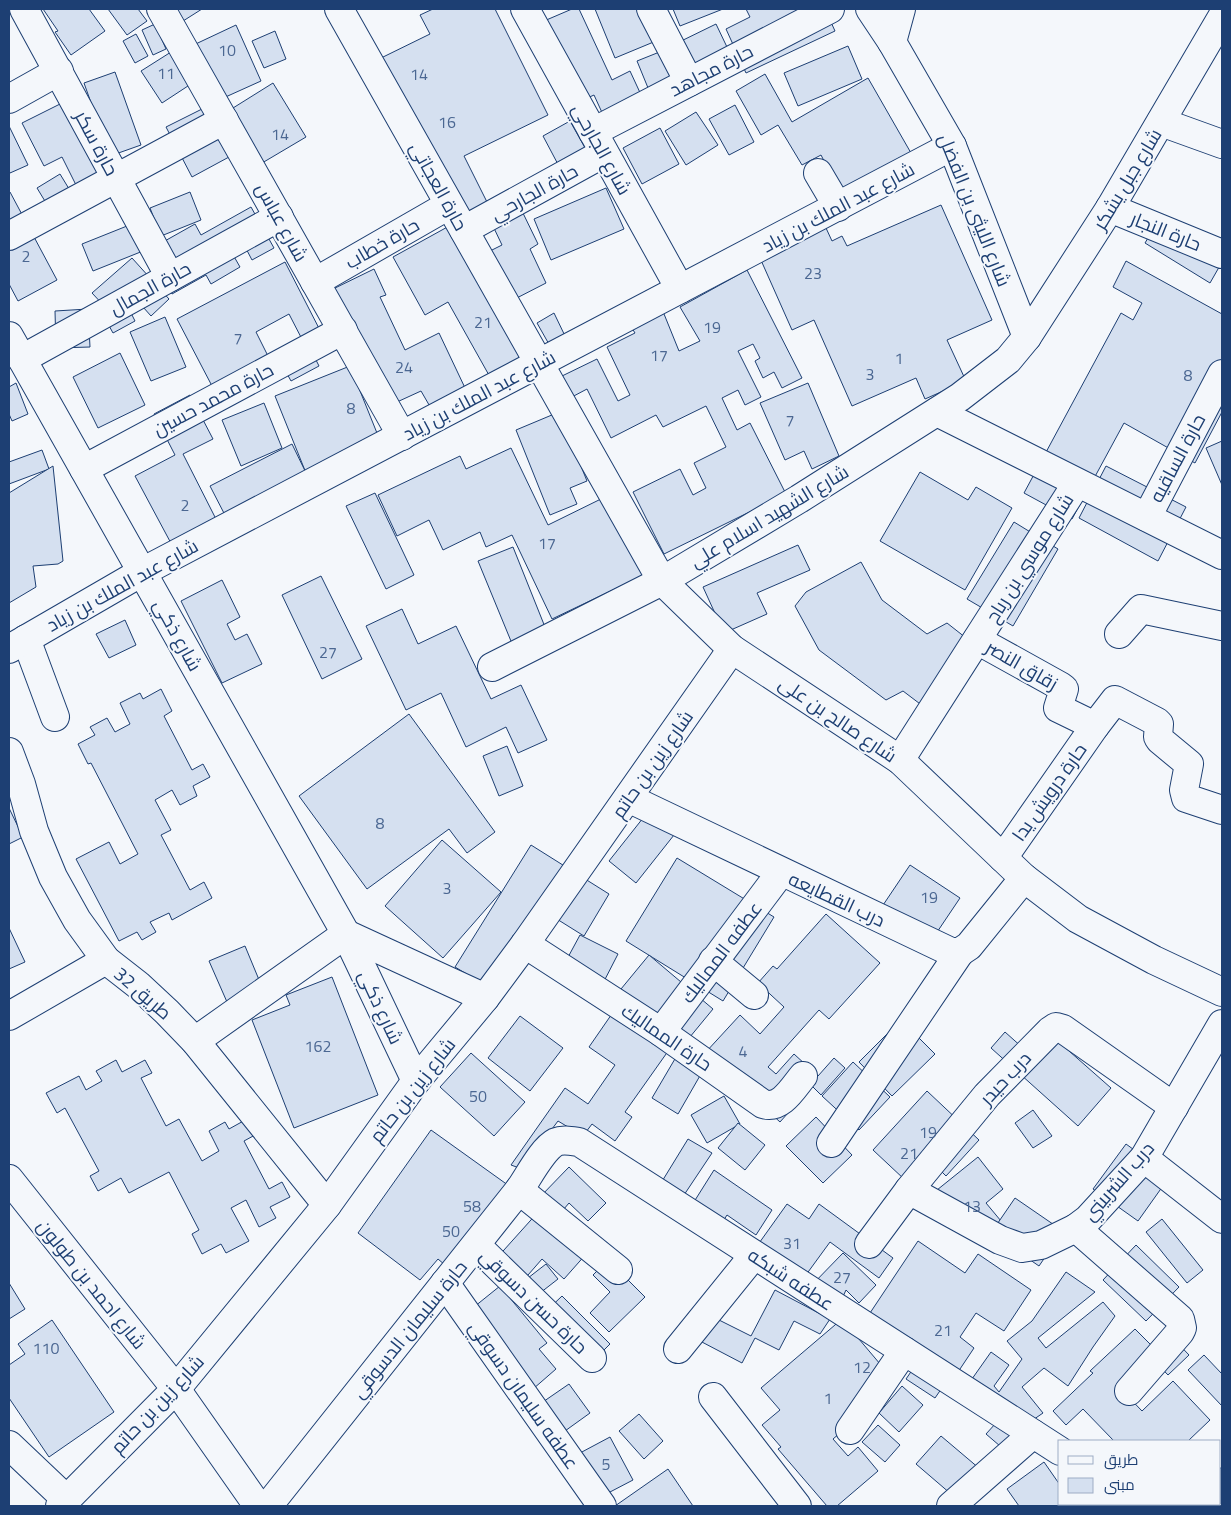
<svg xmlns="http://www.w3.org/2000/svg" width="1231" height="1515" viewBox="0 0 1231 1515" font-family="'Titillium Web',Cairo,sans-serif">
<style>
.building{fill:#d5e0f0;stroke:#1d3f73}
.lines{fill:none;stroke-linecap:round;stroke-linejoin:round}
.minor-casing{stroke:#1d3f73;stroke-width:30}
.minor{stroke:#f4f7fb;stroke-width:28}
.labels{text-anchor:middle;stroke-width:4;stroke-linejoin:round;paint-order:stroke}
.number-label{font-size:16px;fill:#4b6792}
.street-label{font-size:19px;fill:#1d3f73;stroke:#f4f7fb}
</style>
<rect width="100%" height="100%" fill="#f4f7fb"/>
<!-- building -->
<g class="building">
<polygon points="43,9 89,9 105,31 71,55 55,32 58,31"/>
<polygon points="108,9 138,9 147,21 127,35"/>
<polygon points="162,9 202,9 172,28"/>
<polygon points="433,9 495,9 548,115 464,156 492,212 462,227 379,59 430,34 420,15"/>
<polygon points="572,9 579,9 612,80 630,71 649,112 610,130 594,95 583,100 544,21"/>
<polygon points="595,9 643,9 656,41 615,58"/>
<polygon points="673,9 723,9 680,26"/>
<polygon points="746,9 825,9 835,31 746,73 726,29 750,17"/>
<polygon points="155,24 166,49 153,55 142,30"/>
<polygon points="716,24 737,68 695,89 673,45"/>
<polygon points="236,25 261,81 210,104 185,49"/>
<polygon points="275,31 286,59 264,68 252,41"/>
<polygon points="136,34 148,56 135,63 123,41"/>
<polygon points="848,46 862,79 798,106 784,73"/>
<polygon points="672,47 690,90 655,105 637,61"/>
<polygon points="171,52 191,84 162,103 141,71"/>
<polygon points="115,72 141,145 110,156 84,83"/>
<polygon points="765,74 792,122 868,78 911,153 842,196 821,155 802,165 778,125 761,135 736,91"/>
<polygon points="273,83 306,137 257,166 225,113"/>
<polygon points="70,99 113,183 83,199 62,157 44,166 22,123"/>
<polygon points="735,105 754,142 729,155 709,119"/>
<polygon points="204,108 229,157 192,177 166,127"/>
<polygon points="696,112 718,145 686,165 665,131"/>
<polygon points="570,121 589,155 561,170 543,136"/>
<polygon points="9,126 28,165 10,173 9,171"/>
<polygon points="660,128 679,164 642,184 623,148"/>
<polygon points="60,174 77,202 54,216 37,188"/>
<polygon points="606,188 624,229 551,260 534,219"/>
<polygon points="10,192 57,280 18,301 9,284 9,193"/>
<polygon points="190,192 201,220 161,236 150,208"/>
<polygon points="941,205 992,320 947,340 966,381 925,399 916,378 852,406 814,320 792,330 760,258 826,228 832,241 842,236 847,246"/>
<polygon points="251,207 274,248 252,260 241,239 228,246 240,267 211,284 206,275 172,294 147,251 195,224 201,235"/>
<polygon points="521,209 538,244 530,249 546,283 509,302 486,253 502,245 492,224"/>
<polygon points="1161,216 1222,262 1210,283 1145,243"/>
<polygon points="142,220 153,247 93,271 82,244"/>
<polygon points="451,225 525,358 490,377 448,302 425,315 393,257"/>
<polygon points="132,258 169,299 151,316 127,289 106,308 92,293"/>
<polygon points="1126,261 1222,314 1222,412 1195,463 1124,423 1072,519 1024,493 1121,313 1133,320 1142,303 1113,287"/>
<polygon points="285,262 325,340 310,348 319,366 291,381 279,359 305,345 289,314 256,332 279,378 223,407 177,319"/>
<polygon points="374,269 386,295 380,297 405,350 439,333 466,390 432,410 421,391 397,402 331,290"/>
<polygon points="747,270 802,378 782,388 774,372 763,378 755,361 760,358 753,344 738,351 761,397 745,405 738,390 722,398 737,430 750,423 786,494 664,554 633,492 680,469 693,495 706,488 694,463 726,447 706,406 663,427 656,415 611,438 587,389 570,398 562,376 597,359 618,401 630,395 607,347 635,333 630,325 662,309 679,351 700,341 680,307"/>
<polygon points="125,301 135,321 113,333 102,313"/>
<polygon points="88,309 90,347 56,348 55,311"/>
<polygon points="554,313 566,338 550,346 537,323"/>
<polygon points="165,317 186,367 151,381 130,332"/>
<polygon points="120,353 145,405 98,428 73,377"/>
<polygon points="350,366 381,443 306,473 275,396"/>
<polygon points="16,383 28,414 12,421 9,414 9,387"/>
<polygon points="808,383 839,456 812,469 804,451 785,460 760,403"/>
<polygon points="190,395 213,439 183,454 218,523 173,547 135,476 175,455 154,414"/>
<polygon points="264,403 282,448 241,466 222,420"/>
<polygon points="559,412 587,481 570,488 577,504 550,515 516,430"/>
<polygon points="1222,441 1222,485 1206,448"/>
<polygon points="292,444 308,477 227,519 210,486"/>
<polygon points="511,448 548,525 607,496 644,575 552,619 512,535 486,547 480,532 443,550 429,520 397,536 378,495 460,456 466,469"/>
<polygon points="42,450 49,469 9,484 9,462"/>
<polygon points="53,466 63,561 58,564 33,566 36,587 9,603 9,493"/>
<polygon points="1106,466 1186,507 1158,561 1079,518"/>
<polygon points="920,472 968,500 976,487 1012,508 965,590 880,541"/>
<polygon points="375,493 414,575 386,589 346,506"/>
<polygon points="1014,522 1058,549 1013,626 967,599"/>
<polygon points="798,545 810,570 757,593 767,614 724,633 703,587"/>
<polygon points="513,547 547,632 513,646 478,561"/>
<polygon points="861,562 882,600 927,634 947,623 975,645 936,716 903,691 886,700 819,650 795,606 806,592"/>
<polygon points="321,576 362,659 322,679 282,595"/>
<polygon points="222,580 240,617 227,624 235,640 247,634 262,664 222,683 181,601"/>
<polygon points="402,609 418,644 456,626 491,699 521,685 547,740 518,753 506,727 466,747 441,693 406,710 366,626"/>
<polygon points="125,620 136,645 109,658 96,634"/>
<polygon points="161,689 172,711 164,716 192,770 203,764 210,777 193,786 197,796 180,805 172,790 155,800 171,830 161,835 190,890 204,882 212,898 172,920 169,913 150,922 156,932 142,940 137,932 119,941 76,859 109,842 120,864 138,854 91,763 88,764 78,744 95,735 90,727 107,718 115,732 130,724 120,703 140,693 143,699"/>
<polygon points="409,714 495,832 467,853 449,829 367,889 299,796"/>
<polygon points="507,746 523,786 499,796 483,756"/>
<polygon points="9,808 23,837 9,844"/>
<polygon points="647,813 674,835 636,883 609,861"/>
<polygon points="442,840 501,892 443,958 385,906"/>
<polygon points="531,845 609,894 584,936 552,916 503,996 455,967"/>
<polygon points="677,858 774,917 723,1001 626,941"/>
<polygon points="910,865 960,898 923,953 873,920"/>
<polygon points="826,914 880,963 829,1019 819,1010 768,1067 776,1074 794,1054 818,1076 834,1058 845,1068 821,1095 812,1086 780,1122 705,1053 740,1015 760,1034 784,1007 758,983 773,966 777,969"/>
<polygon points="9,928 25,962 9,969"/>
<polygon points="580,935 618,954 599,991 560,972"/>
<polygon points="245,946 262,987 227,1002 209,961"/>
<polygon points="649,955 713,1009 685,1043 621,989"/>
<polygon points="332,977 378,1095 294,1128 252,1020 290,1005 286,995"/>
<polygon points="616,1008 671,1047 625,1112 632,1117 615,1141 592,1124 583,1136 558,1121 522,1169 511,1165 565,1088 588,1104 615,1065 589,1047"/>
<polygon points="520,1016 563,1048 530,1091 488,1058"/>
<polygon points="901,1020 935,1054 892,1096 859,1062"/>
<polygon points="1005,1032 1033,1057 1052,1036 1111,1088 1078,1126 991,1048"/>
<polygon points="679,1052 705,1067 678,1114 652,1098"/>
<polygon points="471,1053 525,1102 494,1136 440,1087"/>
<polygon points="116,1060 122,1072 145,1060 152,1073 141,1078 166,1126 179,1119 202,1161 219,1151 209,1131 225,1122 229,1129 247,1119 255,1135 244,1141 269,1189 282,1182 290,1197 270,1207 276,1218 259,1227 246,1200 231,1208 249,1241 226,1253 221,1244 202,1254 192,1234 199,1230 169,1172 129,1193 121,1178 98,1191 90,1176 99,1171 65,1108 57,1113 46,1093 79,1076 86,1090 102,1081 96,1071"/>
<polygon points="853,1062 890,1097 859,1130 822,1096"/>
<polygon points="927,1091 979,1140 946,1176 941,1171 920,1194 873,1150"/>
<polygon points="724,1096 740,1124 707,1143 691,1115"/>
<polygon points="1033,1110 1052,1136 1033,1148 1015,1123"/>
<polygon points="816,1117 852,1155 823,1183 786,1146"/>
<polygon points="738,1123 765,1145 745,1170 718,1148"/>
<polygon points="431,1130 512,1188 452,1271 438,1259 420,1280 358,1233"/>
<polygon points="688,1139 712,1153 682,1198 661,1183"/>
<polygon points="1126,1144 1170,1176 1138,1221 1093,1189"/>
<polygon points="978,1157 1003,1189 986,1203 1001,1221 976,1240 937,1190"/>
<polygon points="569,1167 606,1203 588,1221 569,1203 558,1216 539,1198"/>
<polygon points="714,1170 772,1210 756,1235 727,1215 720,1226 692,1205"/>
<polygon points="1015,1198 1063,1231 1039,1266 991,1233"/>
<polygon points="787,1204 809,1219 819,1204 893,1258 879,1278 830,1242 803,1279 757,1246"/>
<polygon points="539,1211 587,1253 564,1279 542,1259 521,1283 495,1260"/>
<polygon points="1162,1219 1203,1270 1187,1283 1146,1232"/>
<polygon points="918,1241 965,1273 978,1254 1031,1290 1004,1331 976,1313 960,1337 974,1348 958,1372 870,1313"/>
<polygon points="1136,1245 1179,1287 1146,1321 1103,1280"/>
<polygon points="843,1253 876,1285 859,1303 846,1290 840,1303 809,1288"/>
<polygon points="608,1260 645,1297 609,1332 590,1313 610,1292 593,1275"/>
<polygon points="546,1264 558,1279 531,1300 519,1285"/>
<polygon points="1066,1272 1095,1292 1038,1338 1046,1348 1103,1302 1115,1316 1093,1347 1068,1386 1044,1368 1022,1387 1043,1413 1027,1424 967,1386 991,1352 1009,1365 994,1386 999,1392 1022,1359 1007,1341 1032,1321"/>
<polygon points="9,1283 25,1309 9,1319"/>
<polygon points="500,1286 547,1343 539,1349 556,1369 533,1389 469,1311"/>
<polygon points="775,1290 830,1319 820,1334 794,1321 779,1350 755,1338 742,1363 700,1341 713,1317 751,1336"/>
<polygon points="562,1296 610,1344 586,1368 538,1319"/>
<polygon points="842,1319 897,1384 833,1439 848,1456 858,1447 878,1471 837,1506 827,1506 778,1449 781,1447 762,1425 780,1410 761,1388"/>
<polygon points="52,1320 114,1412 49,1457 9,1398 9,1365 25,1354 18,1344"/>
<polygon points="1135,1329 1154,1348 1169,1334 1189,1355 1168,1375 1150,1356 1118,1386 1142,1411 1173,1381 1210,1420 1188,1441 1114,1441 1083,1409 1066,1425 1053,1411 1093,1373 1090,1371"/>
<polygon points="1204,1355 1222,1374 1222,1406 1188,1370"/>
<polygon points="917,1363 946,1382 935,1398 906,1379"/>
<polygon points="569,1384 590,1413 558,1436 537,1406"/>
<polygon points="902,1386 923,1405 899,1432 879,1413"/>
<polygon points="639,1414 663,1441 644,1459 619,1431"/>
<polygon points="996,1423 1017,1441 1007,1452 986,1434"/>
<polygon points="878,1425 900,1445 885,1462 862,1442"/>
<polygon points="941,1436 993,1480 965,1506 916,1464"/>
<polygon points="610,1437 633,1480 587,1504 565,1461"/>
<polygon points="1044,1462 1060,1485 1060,1504 1073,1504 1075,1506 1019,1506 1007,1489"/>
<polygon points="1220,1468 1222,1468 1222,1506 1200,1506 1191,1504 1220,1504"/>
<polygon points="668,1469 693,1506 615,1506"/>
<polygon points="1140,1504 1171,1504 1174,1506 1138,1506"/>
</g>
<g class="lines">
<!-- minor casing -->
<g class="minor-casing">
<g id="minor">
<polyline points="24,9 170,277"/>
<polyline points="161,9 402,436"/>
<polyline points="339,9 662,581 732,649 900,760 1024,878 1078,919 1154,960 1222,992"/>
<polyline points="525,9 680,289"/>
<polyline points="651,9 689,82"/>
<polyline points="870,9 892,42 952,146 1027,337"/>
<polyline points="892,42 901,9"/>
<polyline points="9,99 59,71"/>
<polyline points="1161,122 1222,144"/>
<polyline points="593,132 830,9"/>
<polyline points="818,173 838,207"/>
<polyline points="1110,208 1222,254"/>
<polyline points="464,230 604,153"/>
<polyline points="9,236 224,120"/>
<polyline points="315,282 449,205"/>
<polyline points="9,336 346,934 416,1081"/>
<polyline points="22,359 279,217"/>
<polyline points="937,412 1222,555"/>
<polyline points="84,469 343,330"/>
<polyline points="1147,517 1222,374"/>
<polyline points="1119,634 1141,609 1222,626"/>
<polyline points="26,639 55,717"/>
<polyline points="977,640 1060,686 1064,689 1058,708 1095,726 1115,700 1157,722 1159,724 1158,737 1160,740 1189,764 1184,790 1186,798 1222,810"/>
<polyline points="9,649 142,572 952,146"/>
<polyline points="492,667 662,581 799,499 960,397 1008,360 1027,337 1110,208 1222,17"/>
<polyline points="9,752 21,784 34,831 53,877 77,920 106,960 138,985 167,1012 195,1041 327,1205"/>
<polyline points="900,760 1077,483"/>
<polyline points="628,798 951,952 960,952 969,946 1024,878"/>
<polyline points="1003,858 1095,726"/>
<polyline points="346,934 485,998"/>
<path d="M 525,944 L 661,1032 L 763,1104 C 781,1110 793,1088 803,1076"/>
<polyline points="713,961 754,995"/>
<polyline points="9,1016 106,960"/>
<polyline points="661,1032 781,872"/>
<polyline points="195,1041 346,934"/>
<polyline points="831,1143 960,952"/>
<polyline points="1144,1158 1222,1219"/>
<polyline points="9,1179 176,1389 258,1506"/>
<polyline points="519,1190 618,1270"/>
<polyline points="909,1190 1000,1240 1022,1248 1041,1245 1076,1228 1088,1219 1144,1158 1222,1024"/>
<polyline points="1076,1228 1180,1319 1182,1328 1180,1332 1129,1391"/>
<polyline points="869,1244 909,1190 987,1095 1050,1031 1056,1027 1063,1029 1174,1107"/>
<polyline points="476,1245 592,1358"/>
<polyline points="445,1283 602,1506"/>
<polyline points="678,1349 754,1255"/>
<polyline points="713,1397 797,1506"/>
<polyline points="850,1430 904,1351"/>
<polyline points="9,1445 67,1500"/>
<polyline points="60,1506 176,1389 327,1205 416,1081 485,998 525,944 732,649"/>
<path d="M 268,1506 L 519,1190 C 528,1178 542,1149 556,1142 C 563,1139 572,1141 579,1142 L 1060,1451"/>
<polyline points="951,1506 1033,1434"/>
</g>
</g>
<!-- minor -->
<use href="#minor" class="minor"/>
</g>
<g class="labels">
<!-- number labels -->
<g class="number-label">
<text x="227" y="56">10</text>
<text x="166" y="79">11</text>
<text x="419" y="80">14</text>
<text x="447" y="128">16</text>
<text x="280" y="140">14</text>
<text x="26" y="262">2</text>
<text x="813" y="279">23</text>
<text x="483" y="328">21</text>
<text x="712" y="333">19</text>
<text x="238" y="344">7</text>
<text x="659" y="361">17</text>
<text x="899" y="364">1</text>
<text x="404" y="373">24</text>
<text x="870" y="380">3</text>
<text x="1188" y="381">8</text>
<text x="351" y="414">8</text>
<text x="790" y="426">7</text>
<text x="185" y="511">2</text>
<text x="547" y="549">17</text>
<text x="328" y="658">27</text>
<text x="380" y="829">8</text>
<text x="447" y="894">3</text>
<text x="929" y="903">19</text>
<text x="318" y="1052">162</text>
<text x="743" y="1057">4</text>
<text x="478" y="1102">50</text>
<text x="928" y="1138">19</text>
<text x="909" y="1159">21</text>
<text x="472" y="1212">58</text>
<text x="972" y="1212">13</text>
<text x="451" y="1237">50</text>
<text x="792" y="1249">31</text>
<text x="842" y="1283">27</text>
<text x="943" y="1336">21</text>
<text x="46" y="1354">110</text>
<text x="862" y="1373">12</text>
<text x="828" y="1404">1</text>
<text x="606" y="1470">5</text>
</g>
<!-- street labels -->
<g class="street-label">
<text transform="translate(711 70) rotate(-27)" y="7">حارة مجاهد</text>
<text transform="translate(97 143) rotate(62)" y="7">حارة سكر</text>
<text transform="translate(602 149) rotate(61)" y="7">شارع الجارحي</text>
<text transform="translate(1127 179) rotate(-59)" y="7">شارع جبل يشكر</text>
<text transform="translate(439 186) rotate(61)" y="7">حارة العجاتي</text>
<text transform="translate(534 192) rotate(-29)" y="7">حارة الجارحي</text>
<text transform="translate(838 207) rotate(-28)" y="7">شارع عبد الملك بن زياد</text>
<text transform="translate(975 210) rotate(68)" y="7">شارع الليثى بن الفضل</text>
<text transform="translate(282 222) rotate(61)" y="7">شارع عباس</text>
<text transform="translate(1166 231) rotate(22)" y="7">حارة النجار</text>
<text transform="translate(382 243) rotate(-30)" y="7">حارة خطاب</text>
<text transform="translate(150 288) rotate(-29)" y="7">حارة الجمال</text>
<text transform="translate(479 395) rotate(-28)" y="7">شارع عبد الملك بن زياد</text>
<text transform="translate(213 399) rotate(-28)" y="7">حارة محمد حسين</text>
<text transform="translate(1177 458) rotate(-62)" y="7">حارة الساقيه</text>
<text transform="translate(769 516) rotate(-31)" y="7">شارع الشهيد اسلام علي</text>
<text transform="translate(1029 558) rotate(-58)" y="7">شارع موسي بن رباح</text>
<text transform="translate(122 585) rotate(-29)" y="7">شارع عبد الملك بن زياد</text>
<text transform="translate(178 635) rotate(61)" y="7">شارع ذكي</text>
<text transform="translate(1022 665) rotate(30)" y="7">زقاق النصر</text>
<text transform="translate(838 719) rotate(34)" y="7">شارع صالح بن على</text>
<text transform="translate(652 764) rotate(-55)" y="7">شارع زين بن حاتم</text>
<text transform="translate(1049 792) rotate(-55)" y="7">حارة درويش يدا</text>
<text transform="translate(837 899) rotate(25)" y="7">درب القطايعه</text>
<text transform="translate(721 952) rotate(-53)" y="7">عطفه المماليك</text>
<text transform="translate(143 993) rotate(41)" y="7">طريق 32</text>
<text transform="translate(381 1007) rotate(65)" y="7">شارع ذكي</text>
<text transform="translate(667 1037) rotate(34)" y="7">حارة المماليك</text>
<text transform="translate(1005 1078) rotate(-47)" y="7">درب حيدر</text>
<text transform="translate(412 1090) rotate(-52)" y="7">شارع زين بن حاتم</text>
<text transform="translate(1118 1181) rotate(-49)" y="7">درب الشربيني</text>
<text transform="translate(791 1279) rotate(33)" y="7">عطفه شبكه</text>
<text transform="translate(92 1284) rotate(51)" y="7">شارع احمد بن طولون</text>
<text transform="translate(534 1301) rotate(44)" y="7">حارة حسن دسوقي</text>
<text transform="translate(409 1329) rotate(-51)" y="7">حارة سليمان الدسوقي</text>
<text transform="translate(524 1395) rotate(55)" y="7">عطفه سليمان دسوقي</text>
<text transform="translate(157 1404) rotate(-47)" y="7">شارع زين بن حاتم</text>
</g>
</g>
<!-- border -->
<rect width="1231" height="1515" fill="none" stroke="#1d3f73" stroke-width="20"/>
<!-- legend -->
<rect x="1058" y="1440" width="162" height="65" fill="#f4f7fb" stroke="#9eadc5"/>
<rect x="1068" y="1456" width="25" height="8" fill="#f4f7fb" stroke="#9eadc5"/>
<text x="1104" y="1465" font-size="15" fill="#1d3f73">طريق</text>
<rect x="1068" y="1478" width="25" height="15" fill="#d5e0f0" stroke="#9eadc5"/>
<text x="1104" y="1490" font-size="15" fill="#1d3f73">مبنى</text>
</svg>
